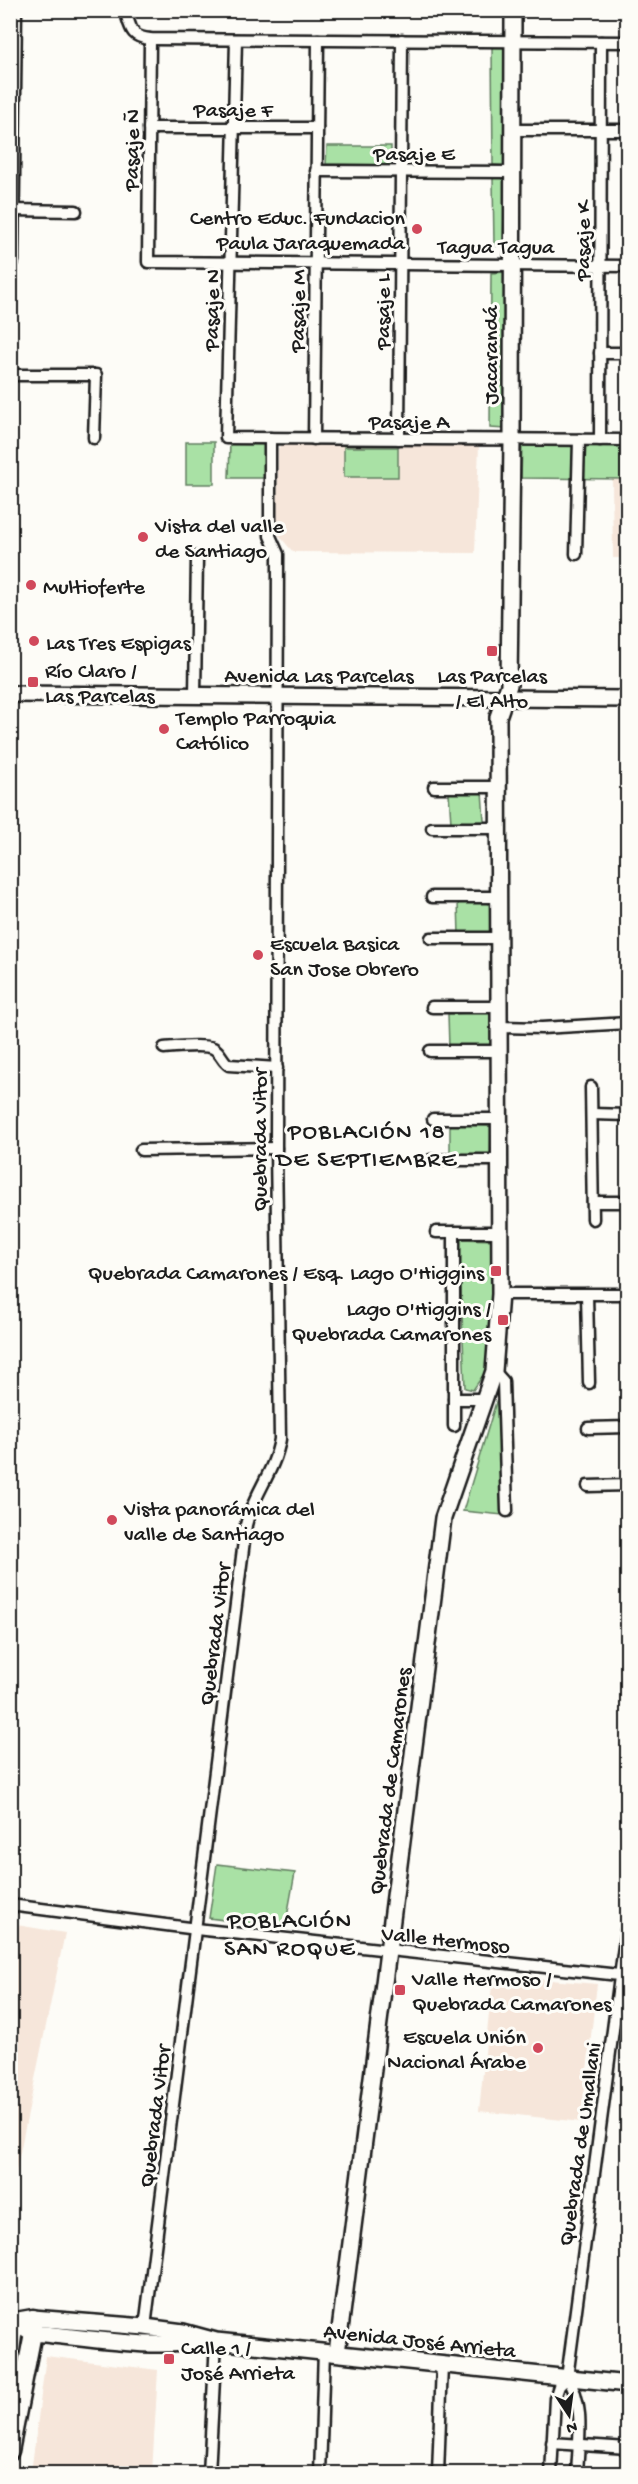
<svg xmlns="http://www.w3.org/2000/svg" width="638" height="2484" viewBox="0 0 638 2484" font-family="'Gochi Hand',sans-serif">
<style>
.built{fill:#f6e6da}
.green{fill:#a9e1a5;stroke:#627e60;stroke-width:1.5}
.lines{fill:none;stroke-linecap:round;stroke-linejoin:round}
.street-casing{stroke:#1c1c1c;stroke-width:15}
.secondary-casing{stroke:#1c1c1c;stroke-width:20}
.primary-casing{stroke:#1c1c1c;stroke-width:21}
.street{stroke:#fdfcf7;stroke-width:10}
.secondary{stroke:#fdfcf7;stroke-width:15}
.primary{stroke:#fdfcf7;stroke-width:16}
.poi-dot{fill:#d1495b;stroke:#fdfcf7;stroke-width:2}
.labels{text-anchor:middle;stroke-width:6;stroke-linejoin:round;paint-order:stroke}
.street-label{font-size:22px;fill:#1c1c1c;stroke:#fdfcf7}
.poi-label{font-size:22px;fill:#1c1c1c;stroke:#fdfcf7;text-anchor:start}
.neighbourhood-label{font-size:24px;letter-spacing:1.5px;fill:#1c1c1c;stroke:#fdfcf7}
</style>
<rect width="100%" height="100%" fill="#fdfcf7"/>
<filter id="ink" filterUnits="userSpaceOnUse"><feTurbulence type="fractalNoise" baseFrequency=".0167" numOctaves="2"/><feDisplacementMap in="SourceGraphic" scale="12" xChannelSelector="R" yChannelSelector="G"/><feConvolveMatrix kernelMatrix="1 2 1 2 8 2 1 2 1" color-interpolation-filters="sRGB"/></filter>
<g filter="url(#ink)">
<!-- built -->
<g class="built">
<polygon points="281,444 479,445 475,553 293,552 277,533 278,449"/>
<polygon points="612,479 627,479 627,558 613,558"/>
<polygon points="11,1924 65,1933 11,2196 10,1924"/>
<polygon points="493,1975 597,1984 581,2122 479,2111"/>
<polygon points="46,2356 158,2370 152,2473 31,2473"/>
</g>
<!-- green -->
<g class="green">
<polygon points="492,46 505,47 505,166 493,165"/>
<polygon points="327,146 391,146 391,165 326,164"/>
<polygon points="493,178 505,178 503,246 494,246"/>
<polygon points="506,272 506,429 490,428 491,273"/>
<rect x="186" y="442" width="28" height="42"/>
<polygon points="230,442 264,442 264,478 229,478"/>
<polygon points="522,443 627,445 627,479 521,478"/>
<rect x="344" y="447" width="54" height="30"/>
<polygon points="482,791 484,821 451,823 449,793"/>
<polygon points="494,900 494,934 459,935 458,901"/>
<polygon points="491,1012 492,1046 449,1047 448,1014"/>
<polygon points="450,1124 491,1126 490,1156 450,1154"/>
<polygon points="459,1239 496,1240 494,1349 488,1368 473,1390 465,1388"/>
<polygon points="499,1392 503,1515 463,1511"/>
<polygon points="217,1864 295,1873 285,1928 209,1918"/>
</g>
<g class="lines">
<!-- street casing -->
<g class="street-casing">
<g id="street">
<path d="M 125,10 C 131,28 130,37 150,39 L 628,42"/>
<polyline points="150,39 148,262 628,266"/>
<polyline points="236,40 226,438 628,440"/>
<polyline points="149,128 317,128"/>
<polyline points="512,130 628,130"/>
<polyline points="316,171 512,172"/>
<polyline points="10,210 76,211"/>
<polyline points="600,353 628,353"/>
<polyline points="10,375 96,375 94,438"/>
<polyline points="314,439 318,40"/>
<polyline points="399,439 402,40"/>
<polyline points="600,440 601,42"/>
<polyline points="576,554 579,440"/>
<polyline points="195,695 197,557"/>
<polyline points="434,787 500,787"/>
<polyline points="432,828 500,828"/>
<polyline points="432,897 500,897"/>
<polyline points="431,938 500,938"/>
<polyline points="432,1007 500,1007"/>
<polyline points="500,1027 542,1028 628,1023"/>
<path d="M 164,1048 C 175,1047 204,1044 213,1048 C 221,1052 222,1061 229,1065 L 277,1068"/>
<polyline points="430,1051 500,1051"/>
<polyline points="591,1087 593,1219"/>
<polyline points="592,1114 628,1115"/>
<polyline points="433,1119 500,1119"/>
<polyline points="141,1150 276,1148"/>
<polyline points="431,1160 500,1160"/>
<polyline points="593,1202 628,1202"/>
<polyline points="436,1232 500,1232"/>
<polyline points="454,1232 454,1426"/>
<polyline points="500,1294 628,1294"/>
<polyline points="587,1294 589,1383"/>
<polyline points="494,1371 503,1381 507,1511"/>
<polyline points="454,1399 483,1399"/>
<polyline points="588,1428 628,1427"/>
<polyline points="588,1486 628,1485"/>
<polyline points="10,1905 205,1930 628,1976"/>
<path d="M 145,2327 L 246,1525 C 253,1495 275,1471 280,1439 L 276,1148 L 278,554 L 270,536 L 270,438"/>
<polyline points="567,2378 628,1916"/>
<path d="M 567,2378 C 586,2403 578,2444 577,2474"/>
<polyline points="552,2443 628,2448"/>
<polyline points="209,2474 216,2341"/>
<polyline points="320,2474 324,2351"/>
<polyline points="438,2474 442,2364"/>
<polyline points="551,2474 555,2398 559,2386 567,2378"/>
</g>
</g>
<!-- secondary casing -->
<g class="secondary-casing">
<g id="secondary">
<polyline points="10,694 628,699"/>
<polyline points="33,2318 145,2327 183,2332 216,2341 628,2384"/>
<path d="M 23,2327 L 33,2333 C 83,2337 156,2351 204,2340"/>
<polyline points="337,2353 443,1518 494,1371 500,1294 498,717 509,685 512,440 513,10"/>
</g>
</g>
<!-- primary casing -->
<g class="primary-casing">
<g id="primary">
<polyline points="10,261 13,10"/>
<polyline points="10,2322 33,2318 33,2333 10,2451"/>
<polyline points="10,2357 15,2322"/>
</g>
</g>
<!-- street -->
<use href="#street" class="street"/>
<!-- secondary -->
<use href="#secondary" class="secondary"/>
<!-- primary -->
<use href="#primary" class="primary"/>
</g>
</g>
<!-- markers -->
<g class="poi-dot">
<circle cx="417" cy="229" r="6"/>
<circle cx="143" cy="537" r="6"/>
<circle cx="31" cy="585" r="6"/>
<circle cx="34" cy="641" r="6"/>
<rect x="486" y="645" width="12" height="12" rx="3"/>
<rect x="27" y="676" width="12" height="12" rx="3"/>
<circle cx="164" cy="729" r="6"/>
<circle cx="258" cy="955" r="6"/>
<rect x="490" y="1265" width="12" height="12" rx="3"/>
<rect x="497" y="1314" width="12" height="12" rx="3"/>
<circle cx="112" cy="1520" r="6"/>
<rect x="394" y="1984" width="12" height="12" rx="3"/>
<circle cx="538" cy="2048" r="6"/>
<rect x="163" y="2353" width="12" height="12" rx="3"/>
</g>
<g class="labels">
<!-- street labels -->
<g class="street-label">
<text x="233" y="116">Pasaje F</text>
<text transform="translate(130 150) rotate(-89)" y="8">Pasaje Ñ</text>
<text x="414" y="160">Pasaje E</text>
<text transform="translate(581 241) rotate(-90)" y="8">Pasaje K</text>
<text x="496" y="253">Tagua Tagua</text>
<text transform="translate(210 310) rotate(-89)" y="8">Pasaje N</text>
<text transform="translate(296 311) rotate(-89)" y="8">Pasaje M</text>
<text transform="translate(381 312) rotate(-90)" y="8">Pasaje L</text>
<text transform="translate(489 355) rotate(-90)" y="8">Jacarandá</text>
<text x="409" y="428">Pasaje A</text>
<text x="319" y="682">Avenida Las Parcelas</text>
<text transform="translate(258 1140) rotate(-90)" y="8">Quebrada Vitor</text>
<text transform="translate(213 1634) rotate(-83)" y="8">Quebrada Vitor</text>
<text transform="translate(388 1781) rotate(-83)" y="8">Quebrada de Camarones</text>
<text transform="translate(446 1938) rotate(6)" y="8">Valle Hermoso</text>
<text transform="translate(153 2116) rotate(-83)" y="8">Quebrada Vitor</text>
<text transform="translate(578 2144) rotate(-82)" y="8">Quebrada de Umallani</text>
<text transform="translate(420 2339) rotate(6)" y="8">Avenida José Arrieta</text>
</g>
<!-- poi labels -->
<g class="poi-label">
<text x="405" y="224" text-anchor="end">Centro Educ. Fundacion<tspan x="405" dy="25">Paula Jaraquemada</tspan></text>
<text x="155" y="532">Vista del valle<tspan x="155" dy="25">de Santiago</tspan></text>
<text x="43" y="593">Multioferte</text>
<text x="46" y="649">Las Tres Espigas</text>
<text x="45" y="677">Río Claro /<tspan x="45" dy="25">Las Parcelas</tspan></text>
<text x="492" y="682" text-anchor="middle">Las Parcelas<tspan x="492" dy="25">/ El Alto</tspan></text>
<text x="176" y="724">Templo Parroquia<tspan x="176" dy="25">Católico</tspan></text>
<text x="270" y="950">Escuela Basica<tspan x="270" dy="25">San Jose Obrero</tspan></text>
<text x="484" y="1279" text-anchor="end">Quebrada Camarones / Esq. Lago O'Higgins</text>
<text x="491" y="1315" text-anchor="end">Lago O'Higgins /<tspan x="491" dy="25">Quebrada Camarones</tspan></text>
<text x="124" y="1515">Vista panorámica del<tspan x="124" dy="25">valle de Santiago</tspan></text>
<text x="412" y="1985">Valle Hermoso /<tspan x="412" dy="25">Quebrada Camarones</tspan></text>
<text x="526" y="2043" text-anchor="end">Escuela Unión<tspan x="526" dy="25">Nacional Árabe</tspan></text>
<text x="181" y="2354">Calle 1 /<tspan x="181" dy="25">José Arrieta</tspan></text>
</g>
<!-- neighbourhood labels -->
<g class="neighbourhood-label">
<text x="367" y="1138">POBLACIÓN 18<tspan x="367" dy="28">DE SEPTIEMBRE</tspan></text>
<text x="290" y="1927">POBLACIÓN<tspan x="290" dy="28">SAN ROQUE</tspan></text>
</g>
</g>
<!-- margin -->
<rect width="638" height="2484" fill="none" stroke="#fdfcf7" stroke-width="36"/>
<rect x="18" y="18" width="602" height="2448" fill="none" stroke="#1c1c1c" stroke-width="2" filter="url(#ink)"/>
<!-- north arrow -->
<g transform="translate(569 2415) rotate(167)" stroke="#fdfcf7" stroke-width="4.5" paint-order="stroke">
<path d="M0-4.5L10 22L0 15L-10 22Z" fill="#1c1c1c"/>
<text y="-9" font-size="16" font-weight="bold" text-anchor="middle" fill="#1c1c1c">N</text>
</g>
</svg>
